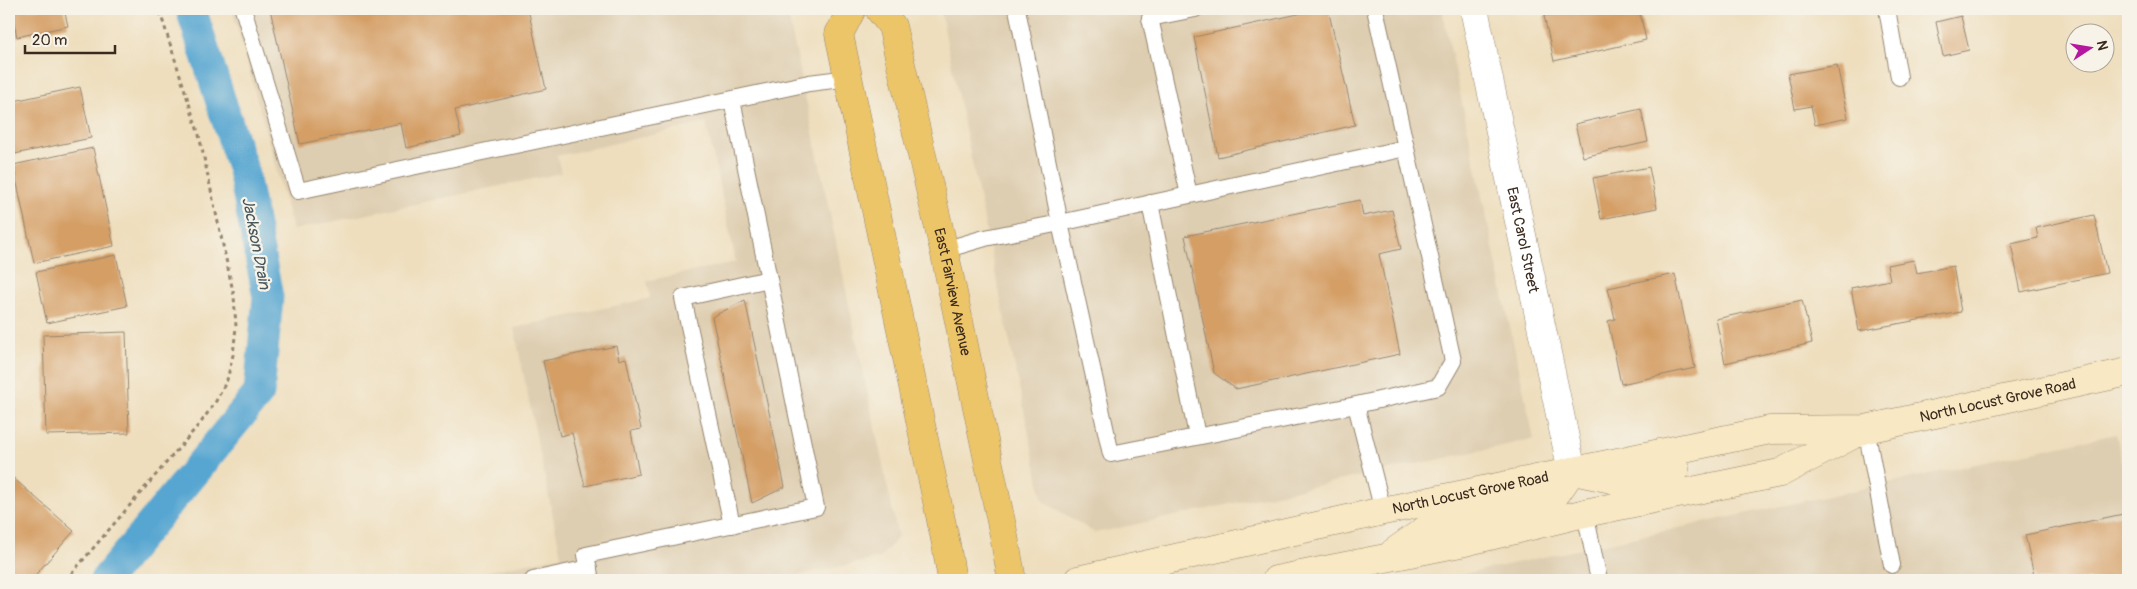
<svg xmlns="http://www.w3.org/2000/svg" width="2137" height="589" viewBox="0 0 2137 589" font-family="Pangolin,sans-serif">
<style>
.built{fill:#deceb1}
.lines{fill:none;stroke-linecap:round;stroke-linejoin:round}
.canal{stroke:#56a6d1;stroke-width:31}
.building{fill:#d49e65}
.service-casing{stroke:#94846e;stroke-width:18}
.minor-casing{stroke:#94846e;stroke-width:29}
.secondary-casing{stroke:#94846e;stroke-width:29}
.primary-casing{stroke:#94846e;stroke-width:29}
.path{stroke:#94846e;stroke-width:3;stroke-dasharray:4 4;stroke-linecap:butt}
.service{stroke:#fff;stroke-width:16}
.minor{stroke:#fff;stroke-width:28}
.secondary{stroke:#f8e8c3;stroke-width:28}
.primary{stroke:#edc569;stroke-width:28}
.labels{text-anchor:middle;stroke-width:4.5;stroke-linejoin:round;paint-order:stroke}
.street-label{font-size:15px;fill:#3b2a1e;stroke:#f7f3e8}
.water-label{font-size:16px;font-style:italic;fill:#44555d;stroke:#f7f3e8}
</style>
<rect width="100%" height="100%" fill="#f7f3e8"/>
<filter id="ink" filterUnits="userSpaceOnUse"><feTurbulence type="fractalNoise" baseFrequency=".02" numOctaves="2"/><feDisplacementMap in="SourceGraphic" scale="10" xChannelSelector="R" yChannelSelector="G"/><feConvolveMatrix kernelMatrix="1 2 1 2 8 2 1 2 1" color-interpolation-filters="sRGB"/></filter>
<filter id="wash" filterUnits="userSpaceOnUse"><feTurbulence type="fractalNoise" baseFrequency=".0096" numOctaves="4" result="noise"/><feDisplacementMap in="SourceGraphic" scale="20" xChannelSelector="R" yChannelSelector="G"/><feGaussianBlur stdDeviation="1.12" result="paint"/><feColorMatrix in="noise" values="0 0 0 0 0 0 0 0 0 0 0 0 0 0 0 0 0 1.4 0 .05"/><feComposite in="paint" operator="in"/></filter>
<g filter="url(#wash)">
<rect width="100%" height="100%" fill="#eedebd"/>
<!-- built -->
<g class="built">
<polygon points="232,9 787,9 898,537 880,558 777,580 448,580 561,556 514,328 650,298 647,281 736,262 706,123 557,156 561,173 293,230"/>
<polygon points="940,9 1442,9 1534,439 1095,533 1043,501"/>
<polygon points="2116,434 2128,488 2128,580 1437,580"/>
</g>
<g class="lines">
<!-- canal -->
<polyline class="canal" points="105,580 259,393 268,297 243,170 191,9"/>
</g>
<g id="blocks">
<!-- building -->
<g class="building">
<polygon points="11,9 64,9 68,26 17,37"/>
<polygon points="270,9 528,9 546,89 455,110 461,136 406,148 401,123 300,144"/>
<polygon points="1321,9 1328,9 1355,125 1218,157 1194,37"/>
<polygon points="1575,9 1639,9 1646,40 1554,61 1544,16"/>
<polygon points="1961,16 1969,50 1943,56 1936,22"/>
<polygon points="1837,65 1848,118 1815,125 1811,106 1795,109 1788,74"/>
<polygon points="80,87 91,138 10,155 9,102"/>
<polygon points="1641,109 1648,142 1583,157 1575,124"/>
<polygon points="93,148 114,246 34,263 13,165"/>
<polygon points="1649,167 1657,208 1601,219 1593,178"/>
<polygon points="1360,200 1363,216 1392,210 1401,249 1379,254 1400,354 1236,389 1214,373 1185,236"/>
<polygon points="2094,215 2107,273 2021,292 2011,244 2038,238 2036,228"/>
<polygon points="116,255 127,306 47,323 36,272"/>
<polygon points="1914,260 1917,273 1953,266 1961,312 1859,331 1851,288 1890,280 1887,265"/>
<polygon points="1675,274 1695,368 1621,384 1608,321 1615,319 1608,288"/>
<polygon points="745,300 785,487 752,503 712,317"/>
<polygon points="1802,300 1812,343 1725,363 1716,319"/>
<polygon points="126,332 129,433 46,435 43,335"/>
<polygon points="616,346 619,360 626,358 641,429 631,431 639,474 585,486 572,433 560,436 543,361"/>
<polygon points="11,476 74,531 31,580 9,580 9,478"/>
<polygon points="2123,514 2128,540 2128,580 2035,580 2025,535"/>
</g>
</g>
</g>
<g filter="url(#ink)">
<use href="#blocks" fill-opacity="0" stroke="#94846e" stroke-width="1"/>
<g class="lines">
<!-- service casing -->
<g class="service-casing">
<g id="service">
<polyline points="243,9 298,191 809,83 849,78"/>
<polyline points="1375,9 1406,148"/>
<polyline points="1887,9 1899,77"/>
<polyline points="1189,195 1150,18 1195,9"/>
<polyline points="1150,203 1197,436"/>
<polyline points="944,250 985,238 1060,223 1017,9"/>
<polyline points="1356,405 1438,387 1453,361 1406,148 1060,223 1111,454 1356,405 1383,511"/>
<polyline points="1866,429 1892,565"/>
<polyline points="1585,513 1599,580"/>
<polyline points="732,525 683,298 769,279"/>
<polyline points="533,580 589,568"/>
<polyline points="591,580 586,555 816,507 732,100"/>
</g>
</g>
<!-- minor casing -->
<g class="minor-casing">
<g id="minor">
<path id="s1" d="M 1474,9 L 1572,471"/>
</g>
</g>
<!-- secondary casing -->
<g class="secondary-casing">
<g id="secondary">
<polyline points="1583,473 1621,481 1675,469"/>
<polyline points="1394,552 1431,526 1553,498 1572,471"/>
<path id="s2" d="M 1078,580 L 1383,511 L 1770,430 L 1866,429 L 2128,372"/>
<polyline points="1276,580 1465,542 1585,513 1780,473 1860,431"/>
</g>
</g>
<!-- primary casing -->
<g class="primary-casing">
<g id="primary">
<polyline points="852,9 839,34 946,544 952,580"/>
<path id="s3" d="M 879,9 L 892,26 L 944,250 L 1003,531 L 1012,580"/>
</g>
</g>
<!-- path -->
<polyline class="path" points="66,580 202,421 216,401 227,380 233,355 236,327 234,296 199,135 159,9"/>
<!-- service -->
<use href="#service" class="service"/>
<!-- minor -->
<use href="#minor" class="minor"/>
<!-- secondary -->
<use href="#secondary" class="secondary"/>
<!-- primary -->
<use href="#primary" class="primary"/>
</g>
</g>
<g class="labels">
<!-- street labels -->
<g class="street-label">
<text dy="5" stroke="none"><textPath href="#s1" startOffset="236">East Carol Street</textPath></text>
<text dy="5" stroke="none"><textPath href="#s3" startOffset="294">East Fairview Avenue</textPath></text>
<text dy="5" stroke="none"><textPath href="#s2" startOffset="939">North Locust Grove Road</textPath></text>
<text dy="5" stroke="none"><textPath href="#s2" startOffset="402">North Locust Grove Road</textPath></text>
</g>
<!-- water labels -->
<g class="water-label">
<text transform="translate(257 243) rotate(79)" y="6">Jackson Drain</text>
</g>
</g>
<!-- margin -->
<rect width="2137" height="589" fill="none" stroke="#f7f3e8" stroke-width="30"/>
<!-- north arrow -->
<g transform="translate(2090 48) rotate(78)"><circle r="24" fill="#f7f3e8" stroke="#aca397"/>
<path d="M0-4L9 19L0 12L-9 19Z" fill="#b5179e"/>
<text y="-8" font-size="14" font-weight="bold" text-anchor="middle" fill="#3b2a1e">N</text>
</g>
<!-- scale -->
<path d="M25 45v8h90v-8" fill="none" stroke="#3b2a1e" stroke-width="2.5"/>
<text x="32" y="45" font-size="15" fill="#3b2a1e" stroke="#f7f3e8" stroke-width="4" paint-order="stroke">20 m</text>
</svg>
